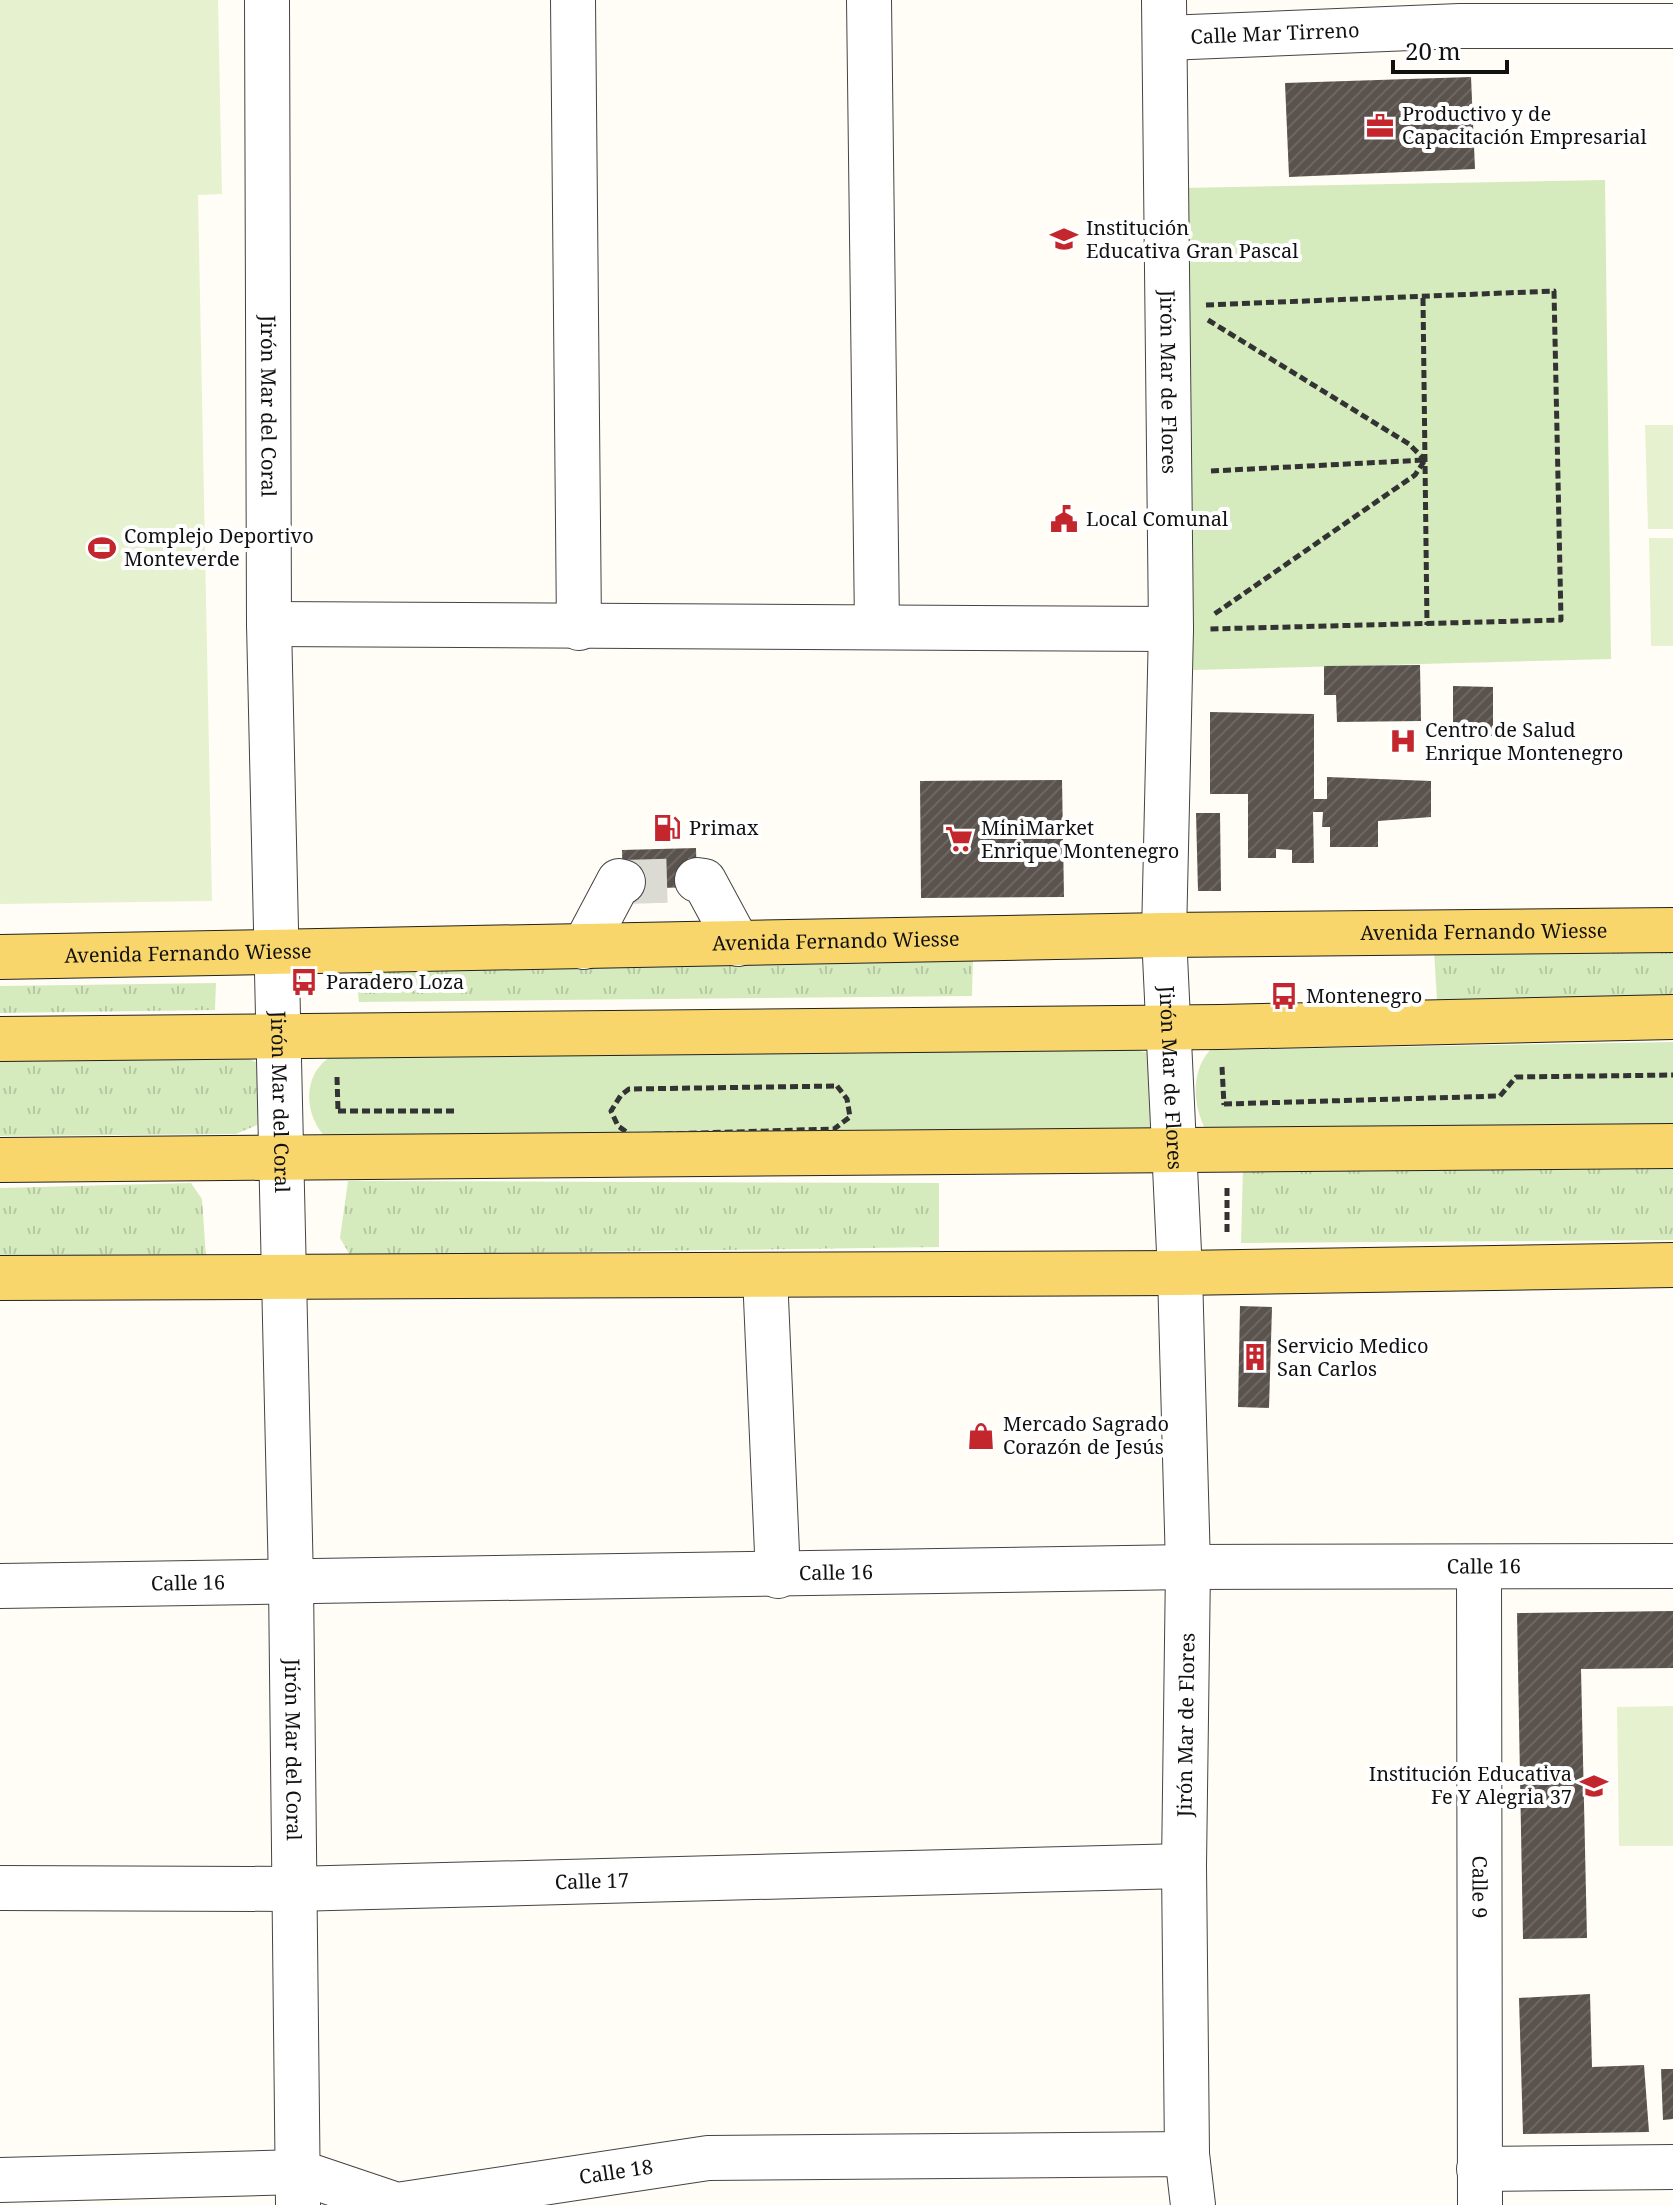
<svg xmlns="http://www.w3.org/2000/svg" width="1673" height="2205" viewBox="0 0 1673 2205" font-family="'Noto Serif',serif">
<style>
.grass{fill:url(#grass-tufts)}
.park{fill:#d5ebbd}
.pitch{fill:#e6f2cf}
.building{fill:url(#building-hatch)}
.lines{fill:none;stroke-linecap:round;stroke-linejoin:round}
.minor-tunnel{stroke:#dbdad3;stroke-width:44;stroke-dasharray:44 22;stroke-linecap:butt}
.minor-casing{stroke:#444;stroke-width:46}
.major-casing{stroke:#222;stroke-width:46}
.path{stroke:#333;stroke-width:5;stroke-dasharray:8 4;stroke-linecap:butt}
.minor{stroke:#fff;stroke-width:44}
.major{stroke:#f9d66b;stroke-width:44}
.labels{text-anchor:middle;stroke-width:8;stroke-linejoin:round;paint-order:stroke}
.street-label{font-size:20px;fill:#111;stroke:#fff}
.poi-label{font-size:20px;fill:#111;stroke:#fff;text-anchor:start}
</style>
<defs>
<pattern id="grass-tufts" width="24" height="20" patternUnits="userSpaceOnUse" patternTransform="scale(2)"><rect width="24" height="20" fill="#d5ebbd"/><path d="M3 7l-1-3M5 7V3M7 7l1-3M15 17l-1-3M17 17v-4M19 17l1-3" fill="none" stroke="#b6c8a1"/></pattern>
<pattern id="building-hatch" width="6" height="6" patternUnits="userSpaceOnUse" patternTransform="scale(2)"><rect width="6" height="6" fill="#5a524d"/><path d="M-1 1l2-2M0 6l6-6M5 7l2-2" fill="none" stroke="#6d6662"/></pattern>
</defs>
<rect width="100%" height="100%" fill="#fffdf5"/>
<!-- grass -->
<g class="grass">
<polygon points="1434,951 1673,951 1673,998 1437,1000"/>
<polygon points="973,956 972,996 359,1002 355,963"/>
<polygon points="216,983 215,1010 0,1013 0,986"/>
<polygon points="242,1056 261,1064 257,1125 236,1134 0,1136 0,1061"/>
<polygon points="1673,1168 1673,1240 1241,1243 1243,1170"/>
<polygon points="348,1181 939,1183 939,1247 350,1255 340,1238"/>
<polygon points="191,1183 202,1199 206,1257 0,1260 0,1188"/>
</g>
<!-- park -->
<g class="park">
<polygon points="1605,180 1611,659 1193,670 1182,188"/>
<path d="M 1673,1042 L 1673,1132 L 1206,1131 C 1193,1105 1190,1073 1210,1050 Z"/>
<path d="M 1129,1048 L 1148,1053 L 1161,1120 L 1148,1133 L 328,1140 C 302,1115 301,1070 337,1053 Z"/>
</g>
<!-- pitch -->
<g class="pitch">
<polygon points="0,0 218,0 222,194 198,195 212,901 0,904"/>
<polygon points="1645,425 1673,425 1673,529 1648,529"/>
<polygon points="1649,538 1673,538 1673,646 1651,646"/>
<polygon points="1673,1706 1673,1846 1619,1846 1617,1707"/>
</g>
<!-- building -->
<g class="building">
<polygon points="1471,77 1475,169 1289,177 1285,83"/>
<polygon points="1420,665 1421,721 1337,722 1336,695 1324,695 1324,666"/>
<polygon points="1453,686 1493,687 1493,736 1453,736"/>
<polygon points="1210,712 1314,714 1314,799 1327,799 1327,777 1431,781 1431,817 1378,821 1378,847 1330,847 1330,827 1322,827 1323,812 1313,812 1314,863 1292,863 1292,850 1276,849 1276,858 1248,858 1248,794 1210,794"/>
<polygon points="1062,780 1064,897 921,898 920,781"/>
<polygon points="1196,813 1220,813 1221,891 1198,891"/>
<polygon points="696,848 697,887 623,889 622,850"/>
<polygon points="1240,1306 1272,1307 1269,1408 1238,1407"/>
<polygon points="1673,1611 1673,1668 1581,1669 1587,1938 1523,1939 1517,1613"/>
<polygon points="1590,1994 1592,2067 1644,2065 1649,2132 1523,2134 1519,1998"/>
<polygon points="1661,2069 1673,2069 1673,2119 1663,2120"/>
</g>
<g class="lines">
<!-- minor-tunnel -->
<polyline class="minor-tunnel" points="623,882 697,880"/>
<!-- minor casing -->
<g class="minor-casing">
<g id="minor">
<path id="s1" d="M 267,0 L 269,624 L 291,1582 L 298,2205"/>
<polyline points="573,0 579,628"/>
<polyline points="869,0 877,626"/>
<path id="s2" d="M 1164,0 L 1171,629 L 1164,935 L 1180,1273 L 1188,1567 L 1184,1866 L 1187,2154"/>
<path id="s3" d="M 1165,38 L 1460,26 L 1673,26"/>
<polyline points="269,624 1171,629"/>
<polyline points="697,880 704,881 738,944"/>
<polyline points="584,947 619,881 623,882"/>
<polyline points="765,1275 778,1576"/>
<path id="s4" d="M 1479,1569 L 1480,2205"/>
<path id="s5" d="M 0,1586 L 1188,1567 L 1673,1566"/>
<path id="s6" d="M 0,1888 L 292,1889 L 1184,1866"/>
<polyline points="1479,2169 1673,2167"/>
<path id="s7" d="M 0,2180 L 299,2172 L 397,2205 L 708,2158 L 1187,2154 L 1193,2205"/>
</g>
</g>
<!-- major casing -->
<g class="major-casing">
<g id="major">
<path id="s8" d="M 0,957 L 1164,935 L 1673,930"/>
<polyline points="0,1039 1220,1027 1673,1017"/>
<polyline points="0,1160 1673,1146"/>
<polyline points="0,1278 1180,1273 1673,1265"/>
</g>
</g>
<!-- path -->
<g class="path">
<polyline points="1423,298 1427,625"/>
<polyline points="1206,305 1554,291 1561,620 1210,629"/>
<polyline points="1208,320 1409,444 1424,459"/>
<polyline points="1211,471 1425,460 1415,475 1213,615"/>
<polyline points="1222,1067 1224,1105"/>
<polyline points="337,1077 338,1111"/>
<polygon points="837,1086 847,1099 850,1117 834,1129 631,1135 618,1126 611,1111 621,1095 629,1089"/>
<polyline points="1500,1096 1516,1077 1673,1075"/>
<polyline points="1224,1104 1500,1096"/>
<polyline points="338,1111 458,1111"/>
<polyline points="1227,1188 1227,1234"/>
</g>
<!-- minor -->
<use href="#minor" class="minor"/>
<!-- major -->
<use href="#major" class="major"/>
</g>
<!-- icons -->
<defs>
<g id="office-bare" transform="scale(2.16)"><path d="M-6-3h4V-5.5h4V-3h4V5H-6ZM-1-4.5V-3h2v-1.5ZM-6 0V1H6V0Z" fill="#c4262e" stroke="#fff" stroke-width="2.5" paint-order="stroke"/></g>
<g id="school-bare" transform="scale(2.16)"><path d="M0-5L7-2L0 1L-7-2ZM-4 1L0 2.5L4 1V4Q0 6-4 4Z" fill="#c4262e" stroke="#fff" stroke-width="2.5" paint-order="stroke"/></g>
<g id="civic-bare" transform="scale(2.16)"><path d="M-.6-6.5H3V-4.5H.6V-3L4-1V1h2V6H-6V1h2V-1L-.6-3ZM-1.2 2.5V6h2.4V2.5Z" fill="#c4262e" stroke="#fff" stroke-width="2.5" paint-order="stroke"/></g>
<g id="stadium-bare" transform="scale(2.16)"><path d="M0-5a6.5 5 0 1 0 0 10a6.5 5 0 1 0 0-10ZM-3.5-1.8h7v3.6h-7Z" fill="#c4262e" stroke="#fff" stroke-width="2.5" paint-order="stroke"/></g>
<g id="hospital-bare" transform="scale(2.16)"><path d="M-5-5h3v3.5h4V-5h3V5h-3V1.5h-4V5h-3Z" fill="#c4262e" stroke="#fff" stroke-width="2.5" paint-order="stroke"/></g>
<g id="fuel-bare" transform="scale(2.16)"><path d="M-5.5-6h7V0h2V4h1.3V-2.5L3-4.5l.8-.8L6-3V5H2.5V1h-1V6h-7ZM-4.2-4.7v3.2H.2V-4.7Z" fill="#c4262e" stroke="#fff" stroke-width="2.5" paint-order="stroke"/></g>
<g id="supermarket-bare" transform="scale(2.16)"><path d="M-6-5.5h2.5l.6 2H6L4.5 2H-2.5L-4.4-4H-6ZM-1.5 3.2a1.3 1.3 0 1 0 .1 0ZM3 3.2a1.3 1.3 0 1 0 .1 0Z" fill="#c4262e" stroke="#fff" stroke-width="2.5" paint-order="stroke"/></g>
<g id="bus-bare" transform="scale(2.16)"><path d="M-5-6H5V4H4V6H2V4H-2V6H-4V4H-5ZM-3.5-4V0h7V-4ZM-3.5 1.2v1.5H-2V1.2ZM2 1.2v1.5H3.5V1.2Z" fill="#c4262e" stroke="#fff" stroke-width="2.5" paint-order="stroke"/></g>
<g id="building-bare" transform="scale(2.16)"><path d="M-4-6H4V6H1V3H-1V6H-4ZM-2.5-4.3h1.7v1.8h-1.7ZM.8-4.3h1.7v1.8H.8ZM-2.5-1h1.7V.8h-1.7ZM.8-1h1.7V.8H.8Z" fill="#c4262e" stroke="#fff" stroke-width="2.5" paint-order="stroke"/></g>
<g id="shop-bare" transform="scale(2.16)"><path d="M-5-2.5h2.3a2.7 3.5 0 0 1 5.4 0H5L5.5 6h-11ZM-1.5-2.5h3a1.5 2.3 0 0 0-3 0Z" fill="#c4262e" stroke="#fff" stroke-width="2.5" paint-order="stroke"/></g>
</defs>
<g fill-rule="evenodd">
<use href="#office-bare" x="1380" y="126"/>
<use href="#school-bare" x="1064" y="239"/>
<use href="#civic-bare" x="1064" y="519"/>
<use href="#stadium-bare" x="102" y="548"/>
<use href="#hospital-bare" x="1403" y="741"/>
<use href="#fuel-bare" x="667" y="828"/>
<use href="#supermarket-bare" x="959" y="839"/>
<use href="#bus-bare" x="304" y="982"/>
<use href="#bus-bare" x="1284" y="996"/>
<use href="#building-bare" x="1255" y="1357"/>
<use href="#shop-bare" x="981" y="1436"/>
<use href="#school-bare" x="1594" y="1786"/>
</g>
<g class="labels">
<!-- street labels -->
<g class="street-label">
<text dy="7" stroke="none"><textPath href="#s3" startOffset="110">Calle Mar Tirreno</textPath></text>
<text dy="7" stroke="none"><textPath href="#s2" startOffset="382">Jirón Mar de Flores</textPath></text>
<text dy="7" stroke="none"><textPath href="#s1" startOffset="406">Jirón Mar del Coral</textPath></text>
<text dy="7" stroke="none"><textPath href="#s8" startOffset="1484">Avenida Fernando Wiesse</textPath></text>
<text dy="7" stroke="none"><textPath href="#s8" startOffset="836">Avenida Fernando Wiesse</textPath></text>
<text dy="7" stroke="none"><textPath href="#s8" startOffset="188">Avenida Fernando Wiesse</textPath></text>
<text dy="7" stroke="none"><textPath href="#s2" startOffset="1078">Jirón Mar de Flores</textPath></text>
<text dy="7" stroke="none"><textPath href="#s1" startOffset="1102">Jirón Mar del Coral</textPath></text>
<text dy="7" stroke="none"><textPath href="#s5" startOffset="1484">Calle 16</textPath></text>
<text dy="7" stroke="none"><textPath href="#s5" startOffset="836">Calle 16</textPath></text>
<text dy="7" stroke="none"><textPath href="#s5" startOffset="188">Calle 16</textPath></text>
<text transform="translate(1186 1725) rotate(-89)" y="7">Jirón Mar de Flores</text>
<text dy="7" stroke="none"><textPath href="#s1" startOffset="1750">Jirón Mar del Coral</textPath></text>
<text dy="7" stroke="none"><textPath href="#s6" startOffset="592">Calle 17</textPath></text>
<text dy="7" stroke="none"><textPath href="#s4" startOffset="318">Calle 9</textPath></text>
<text dy="7" stroke="none"><textPath href="#s7" startOffset="624">Calle 18</textPath></text>
</g>
<!-- poi labels -->
<g class="poi-label">
<text x="1402" y="121">Productivo y de<tspan x="1402" dy="23">Capacitación Empresarial</tspan></text>
<text x="1086" y="235">Institución<tspan x="1086" dy="23">Educativa Gran Pascal</tspan></text>
<text x="1086" y="526">Local Comunal</text>
<text x="124" y="543">Complejo Deportivo<tspan x="124" dy="23">Monteverde</tspan></text>
<text x="1425" y="737">Centro de Salud<tspan x="1425" dy="23">Enrique Montenegro</tspan></text>
<text x="689" y="835">Primax</text>
<text x="981" y="835">MiniMarket<tspan x="981" dy="23">Enrique Montenegro</tspan></text>
<text x="326" y="989">Paradero Loza</text>
<text x="1306" y="1003">Montenegro</text>
<text x="1277" y="1353">Servicio Medico<tspan x="1277" dy="23">San Carlos</tspan></text>
<text x="1003" y="1431">Mercado Sagrado<tspan x="1003" dy="23">Corazón de Jesús</tspan></text>
<text x="1572" y="1781" text-anchor="end">Institución Educativa<tspan x="1572" dy="23">Fe Y Alegria 37</tspan></text>
</g>
</g>
<!-- scale -->
<path d="M1393 60v12h114v-12" fill="none" stroke="#111111" stroke-width="4"/>
<text x="1405" y="60" font-size="24" fill="#111111" stroke="#ffffff" stroke-width="6" paint-order="stroke">20 m</text>
</svg>
